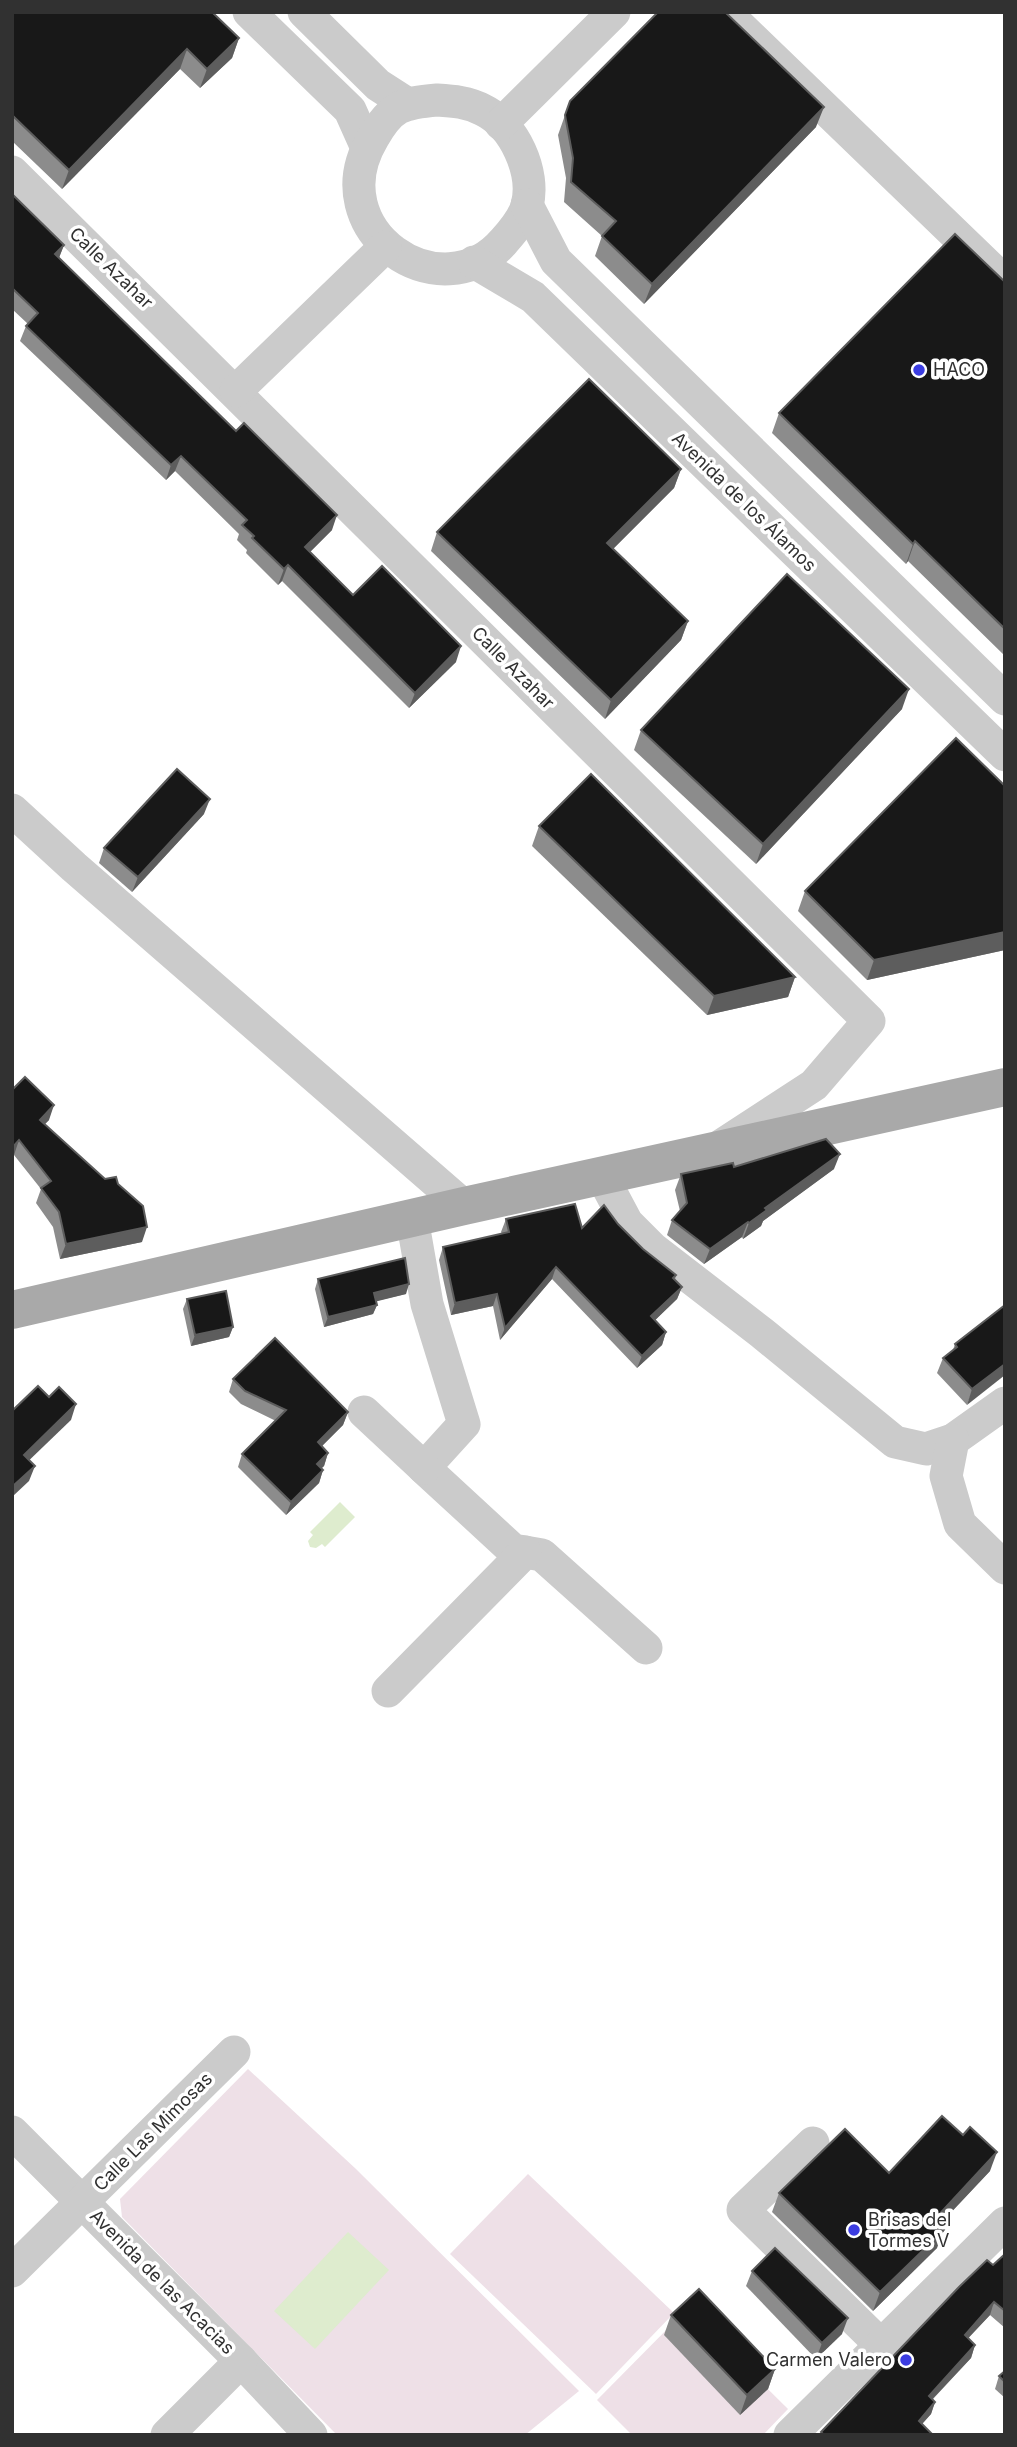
<svg xmlns="http://www.w3.org/2000/svg" width="1017" height="2447" viewBox="0 0 1017 2447" font-family="Inter,sans-serif">
<style>
.green{fill:#eee0e7}
.water{fill:#deecce}
.lines{fill:none;stroke-linecap:round;stroke-linejoin:round}
.minor{stroke:#cbcbcb;stroke-width:33}
.major{stroke:#a9a9a9;stroke-width:38}
.wall{fill:#8c8c8c}
.shaded-wall{fill:#5d5d5d}
.building{fill:#181818;stroke:#5d5d5d;stroke-width:2}
.poi-dot{fill:#3b3ce1;stroke:#fff;stroke-width:2.5}
.labels{text-anchor:middle;stroke-width:7;stroke-linejoin:round;paint-order:stroke}
.street-label{font-size:18px;fill:#313131;stroke:#fff}
.poi-label{font-size:18px;fill:#313131;stroke:#fff;text-anchor:start}
</style>
<rect width="100%" height="100%" fill="#fff"/>
<!-- green -->
<g class="green">
<polygon points="248,2069 356,2169 579,2391 525,2435 337,2435 122,2217 120,2199"/>
<polygon points="528,2174 674,2313 596,2394 450,2254"/>
<polygon points="687,2309 788,2409 763,2435 632,2435 597,2400"/>
</g>
<!-- water -->
<g class="water">
<polygon points="340,1502 355,1517 325,1547 322,1544 316,1548 310,1547 308,1541 313,1535 310,1532"/>
<polygon points="348,2232 389,2270 315,2349 274,2311"/>
</g>
<g class="lines">
<!-- minor -->
<g class="minor">
<polyline points="249,12 350,110 367,148"/>
<polyline points="304,12 378,85 406,103"/>
<polyline points="725,12 1005,282"/>
<path d="M 437,100 C 453,101 468,102 483,110 C 514,125 536,172 527,206 C 523,219 513,231 504,241 C 442,314 317,231 373,138 C 391,106 402,103 437,100 Z"/>
<polyline points="501,124 614,12"/>
<polyline points="12,172 869,1021 814,1085 722,1145"/>
<polyline points="527,205 556,261 1005,699"/>
<polyline points="474,262 533,297 1005,755"/>
<polyline points="236,391 385,247"/>
<polyline points="12,810 74,867 464,1206"/>
<polyline points="602,1176 627,1223 652,1248 762,1333 895,1442 926,1449 953,1440 1005,1403"/>
<polyline points="412,1218 427,1304 464,1424 424,1468 513,1550 542,1555 646,1648"/>
<polyline points="364,1412 424,1468"/>
<polyline points="953,1440 946,1476 960,1524 1005,1568"/>
<polyline points="388,1691 525,1552"/>
<polyline points="12,2132 241,2361 311,2435"/>
<polyline points="813,2143 743,2210 881,2345"/>
<polyline points="12,2271 234,2052"/>
<polyline points="167,2435 241,2361"/>
<polyline points="790,2435 1005,2223"/>
</g>
<!-- major -->
<polyline class="major" points="12,1310 464,1206 1005,1087"/>
</g>
<!-- wall -->
<g class="wall">
<polygon points="12,12 239,38 232,58 200,88 180,69 62,189 12,141"/>
<polygon points="570,101 816,127 644,304 595,256 602,236 564,202 566,178 558,135"/>
<polygon points="12,194 64,245 59,258 332,530 310,552 353,595 456,662 409,708 282,581 278,585 246,553 247,550 237,540 239,534 175,471 166,480 20,341 26,326 28,324 12,309"/>
<polygon points="1005,282 1005,656 908,561 906,564 772,433 779,413"/>
<polygon points="681,469 674,488 613,549 688,621 681,640 605,719 431,551 437,532"/>
<polygon points="902,709 756,864 634,750 641,730"/>
<polygon points="1005,786 1005,950 867,980 798,911 805,891"/>
<polygon points="204,814 132,892 99,863 104,848"/>
<polygon points="539,826 795,977 788,997 707,1015 532,846"/>
<polygon points="12,1090 49,1120 45,1124 105,1179 118,1184 142,1242 60,1259 53,1227 36,1203 41,1189 14,1155 12,1157"/>
<polygon points="734,1167 834,1169 763,1221 761,1226 743,1239 742,1237 704,1264 667,1235 672,1220 680,1211 675,1190 681,1174"/>
<polygon points="506,1219 582,1228 618,1224 643,1249 676,1275 675,1280 682,1287 677,1299 655,1320 666,1332 662,1345 637,1368 552,1279 500,1340 493,1306 451,1315 439,1260 443,1247 502,1234 501,1232"/>
<polygon points="318,1279 406,1294 376,1301 377,1305 373,1314 324,1327 315,1289"/>
<polygon points="187,1299 233,1327 229,1337 191,1346 183,1309"/>
<polygon points="1005,1305 967,1405 937,1373 943,1358 953,1350 955,1344"/>
<polygon points="233,1379 348,1412 343,1425 322,1446 328,1453 324,1466 321,1468 323,1470 319,1483 286,1515 238,1467 242,1454 276,1421 241,1404 229,1392"/>
<polygon points="990,2171 939,2225 937,2248 873,2311 772,2212 779,2193"/>
<polygon points="1005,2254 1005,2328 990,2315 968,2338 975,2345 971,2358 933,2399 935,2402 931,2414 922,2424 933,2435 820,2435 821,2432"/>
<polygon points="752,2271 842,2334 816,2359 746,2286"/>
<polygon points="671,2315 775,2369 768,2389 740,2415 664,2335"/>
<polygon points="1005,2371 1005,2398 995,2389 999,2376"/>
</g>
<!-- shaded-wall -->
<g class="shaded-wall">
<polygon points="239,38 232,58 200,88 207,69"/>
<polygon points="187,49 180,69 62,189 69,170"/>
<polygon points="824,107 816,127 644,304 652,284"/>
<polygon points="64,245 58,260 55,254"/>
<polygon points="181,456 175,471 166,480 171,465"/>
<polygon points="681,469 674,488 600,562 607,543"/>
<polygon points="337,515 332,530 299,563 305,547"/>
<polygon points="915,541 908,561 906,564 913,544"/>
<polygon points="288,565 282,581 278,585 284,569"/>
<polygon points="688,621 681,640 605,719 611,700"/>
<polygon points="461,646 456,662 409,708 415,693"/>
<polygon points="909,689 902,709 756,864 763,844"/>
<polygon points="210,799 204,814 132,892 138,877"/>
<polygon points="1005,932 1005,950 867,980 874,960"/>
<polygon points="795,977 788,997 707,1015 714,996"/>
<polygon points="54,1105 49,1120 34,1135 40,1120"/>
<polygon points="19,1140 14,1155 12,1157 12,1148"/>
<polygon points="840,1154 834,1169 763,1221 761,1226 743,1239 749,1223 765,1208"/>
<polygon points="748,1222 742,1237 704,1264 710,1249"/>
<polygon points="147,1227 142,1242 60,1259 66,1244"/>
<polygon points="556,1267 552,1279 500,1340 505,1328"/>
<polygon points="409,1284 406,1294 370,1303 374,1293"/>
<polygon points="682,1287 677,1299 647,1328 651,1316"/>
<polygon points="497,1294 493,1306 451,1315 455,1303"/>
<polygon points="377,1305 373,1314 324,1327 328,1317"/>
<polygon points="233,1327 229,1337 191,1346 195,1335"/>
<polygon points="666,1332 662,1345 637,1368 642,1356"/>
<polygon points="1005,1364 1005,1375 967,1405 972,1389"/>
<polygon points="76,1404 71,1420 18,1471 24,1455"/>
<polygon points="348,1412 343,1425 313,1455 318,1442"/>
<polygon points="328,1453 324,1466 313,1477 317,1464"/>
<polygon points="35,1466 29,1481 12,1497 13,1486"/>
<polygon points="323,1470 319,1483 286,1515 291,1502"/>
<polygon points="997,2152 990,2171 927,2238 934,2220"/>
<polygon points="944,2230 937,2248 873,2311 880,2292"/>
<polygon points="994,2302 990,2315 960,2347 965,2335"/>
<polygon points="848,2318 842,2334 816,2359 822,2343"/>
<polygon points="975,2345 971,2358 924,2408 929,2396"/>
<polygon points="775,2369 768,2389 740,2415 747,2395"/>
<polygon points="935,2402 931,2414 914,2433 919,2421"/>
</g>
<!-- building -->
<g class="building">
<polygon points="12,12 212,12 239,38 207,69 187,49 69,170 12,115"/>
<polygon points="658,12 725,12 824,107 652,284 602,236 616,221 571,182 573,158 565,115 570,101"/>
<polygon points="12,194 64,245 55,254 236,431 244,423 337,515 305,547 353,595 382,566 461,646 415,693 288,565 284,569 252,538 254,536 242,525 247,520 181,456 171,465 26,326 38,313 12,288"/>
<polygon points="955,234 1005,282 1005,629 915,541 913,544 779,413"/>
<polygon points="589,379 681,469 607,543 688,621 611,700 437,532"/>
<polygon points="787,574 909,689 763,844 641,730"/>
<polygon points="956,738 1005,786 1005,932 874,960 805,891"/>
<polygon points="177,769 210,799 138,877 104,848"/>
<polygon points="591,774 795,977 714,996 539,826"/>
<polygon points="25,1077 54,1105 40,1120 105,1179 116,1177 118,1184 143,1206 147,1227 66,1244 59,1212 41,1188 51,1181 19,1140 12,1148 12,1090"/>
<polygon points="826,1139 840,1154 765,1208 767,1210 749,1223 748,1222 710,1249 672,1220 687,1203 681,1174 733,1163 734,1167"/>
<polygon points="575,1204 582,1228 604,1205 618,1224 643,1249 676,1275 673,1278 682,1287 651,1316 666,1332 642,1356 556,1267 505,1328 497,1294 455,1303 443,1247 509,1232 506,1219"/>
<polygon points="405,1258 409,1284 374,1293 377,1305 328,1317 318,1279"/>
<polygon points="226,1291 233,1327 195,1335 187,1299"/>
<polygon points="1005,1305 1005,1364 972,1389 943,1358 957,1347 955,1344"/>
<polygon points="275,1338 348,1412 318,1442 328,1453 317,1464 323,1470 291,1502 242,1454 286,1410 245,1391 233,1379"/>
<polygon points="38,1386 49,1397 59,1387 76,1404 24,1455 35,1466 13,1486 12,1485 12,1411"/>
<polygon points="942,2116 963,2135 970,2127 997,2152 934,2220 944,2230 880,2292 779,2193 845,2129 889,2173"/>
<polygon points="775,2248 848,2318 822,2343 752,2271"/>
<polygon points="1005,2254 1005,2311 994,2302 965,2335 975,2345 929,2396 935,2402 919,2421 933,2435 824,2435 821,2432 959,2287 987,2260 993,2265"/>
<polygon points="699,2289 775,2369 747,2395 671,2315"/>
<polygon points="1005,2371 1005,2382 999,2376"/>
</g>
<!-- markers -->
<g class="poi-dot">
<circle cx="919" cy="370" r="7"/>
<circle cx="854" cy="2230" r="7"/>
<circle cx="906" cy="2360" r="7"/>
</g>
<g class="labels">
<!-- street labels -->
<g class="street-label">
<text transform="translate(111 268) rotate(44)" y="6">Calle Azahar</text>
<text transform="translate(744 502) rotate(44)" y="6">Avenida de los Álamos</text>
<text transform="translate(513 668) rotate(45)" y="6">Calle Azahar</text>
<text transform="translate(153 2132) rotate(-45)" y="6">Calle Las Mimosas</text>
<text transform="translate(162 2282) rotate(45)" y="6">Avenida de las Acacias</text>
</g>
<!-- poi labels -->
<g class="poi-label">
<text x="933" y="376">HACO</text>
<text x="868" y="2226">Brisas del<tspan x="868" dy="21">Tormes V</tspan></text>
<text x="892" y="2366" text-anchor="end">Carmen Valero</text>
</g>
</g>
<!-- border -->
<rect width="1017" height="2447" fill="none" stroke="#313131" stroke-width="28"/>
</svg>
